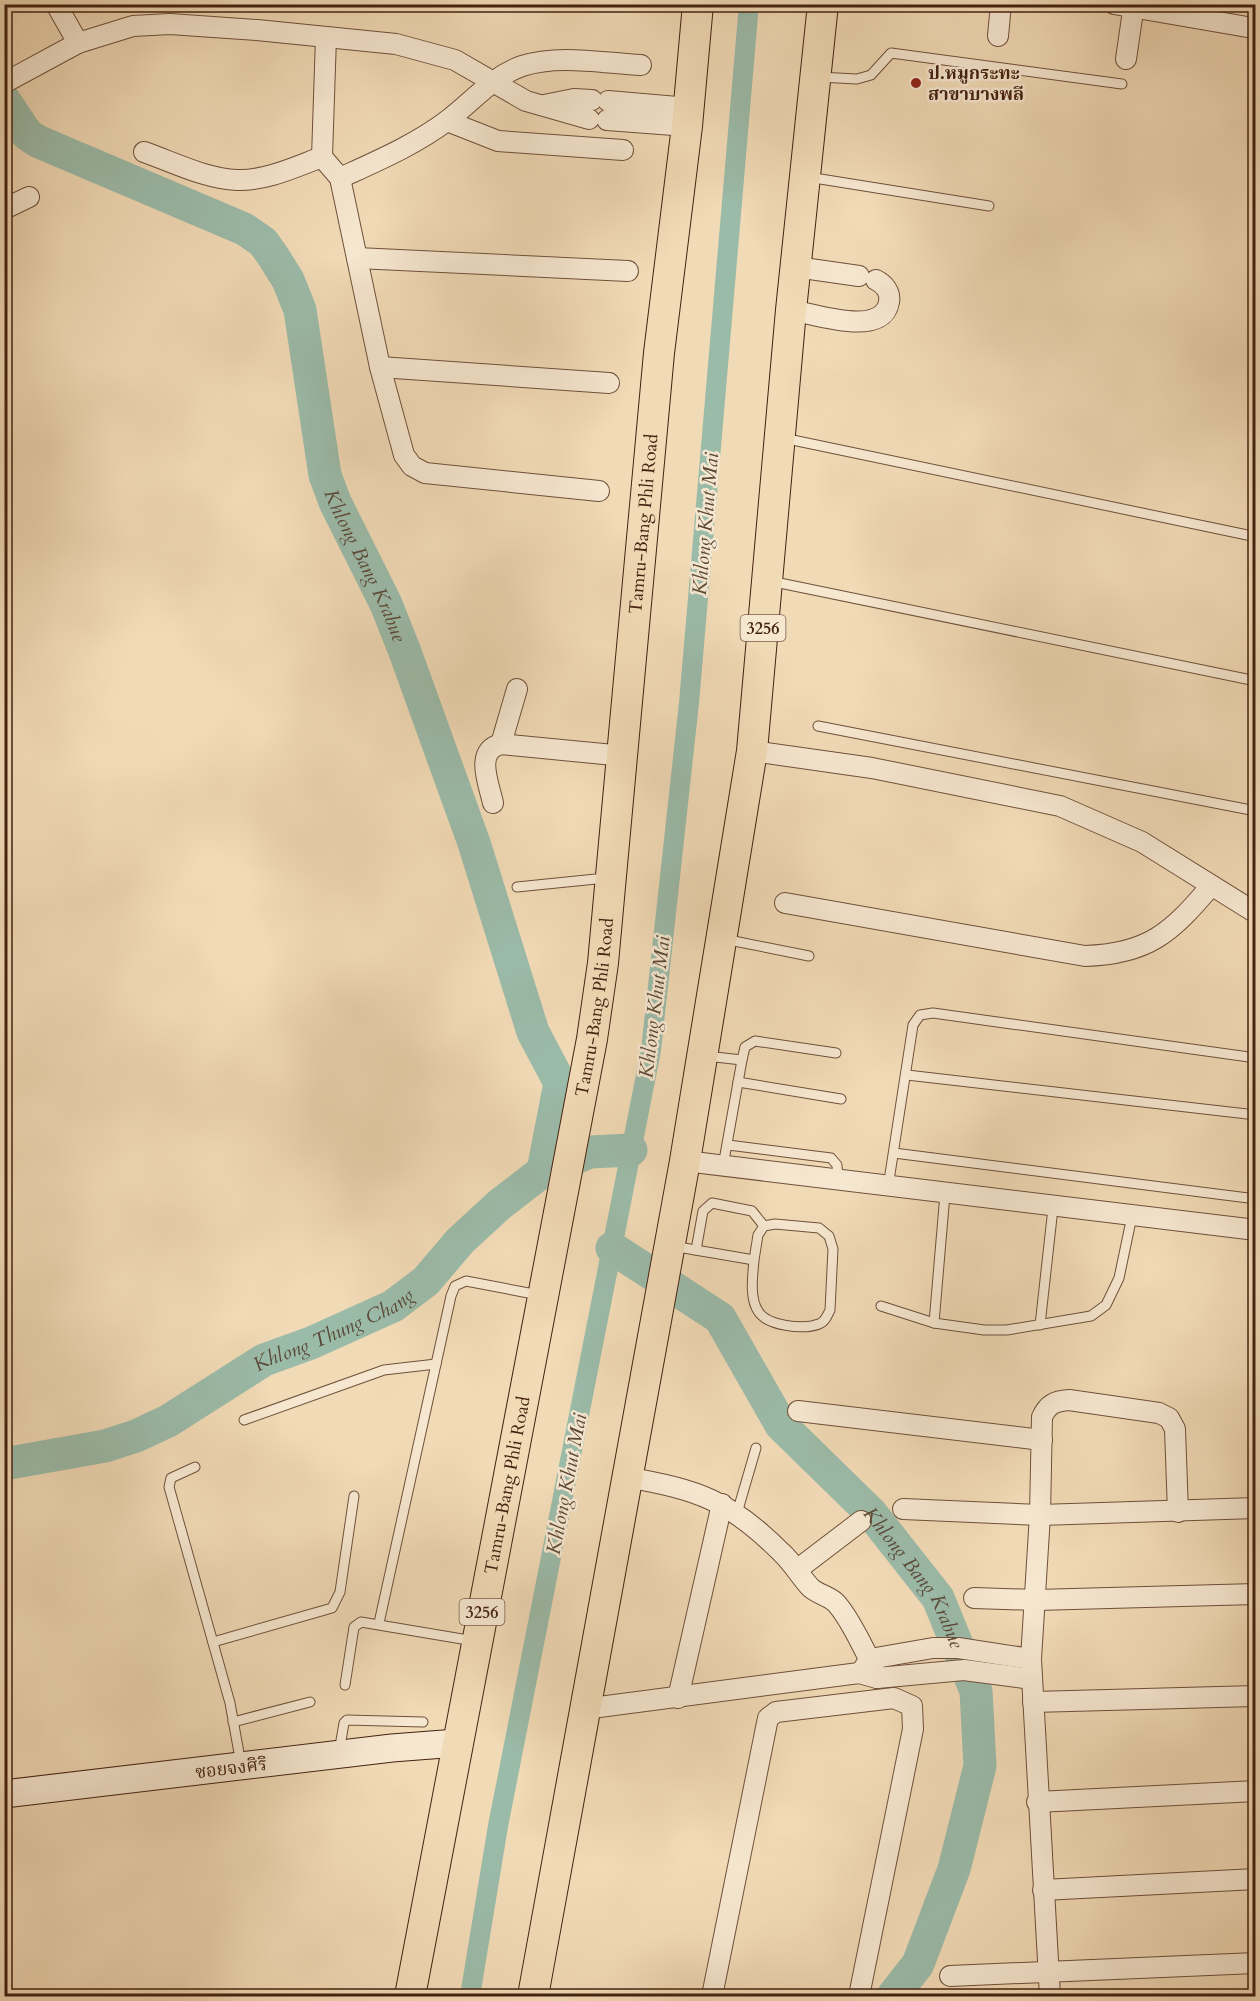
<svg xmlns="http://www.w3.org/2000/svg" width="1260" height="2001" viewBox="0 0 1260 2001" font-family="Cardo,'Noto Serif Thai',serif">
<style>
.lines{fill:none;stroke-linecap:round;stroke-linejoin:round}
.canal{stroke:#9bbba9;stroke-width:20}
.river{stroke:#9bbba9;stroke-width:33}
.lane-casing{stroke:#6f503a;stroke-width:11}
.street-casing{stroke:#6f503a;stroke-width:22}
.secondary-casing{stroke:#421;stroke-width:29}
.primary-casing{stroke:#421;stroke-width:32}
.lane{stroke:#f6e7d0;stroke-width:9}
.street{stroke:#f6e7d0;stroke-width:20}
.secondary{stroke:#f6e7d0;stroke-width:27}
.primary{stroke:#f1dab6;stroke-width:30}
.poi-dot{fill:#8f2418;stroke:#f6e7d0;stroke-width:2}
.labels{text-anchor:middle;stroke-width:5;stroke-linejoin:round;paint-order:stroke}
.shield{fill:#f6e7d0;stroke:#795d4a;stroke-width:1.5}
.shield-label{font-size:16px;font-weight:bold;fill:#421}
.poi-label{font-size:18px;font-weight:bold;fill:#421;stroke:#f6e7d0;text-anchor:start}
.street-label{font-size:18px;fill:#421;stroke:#f6e7d0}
.water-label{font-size:20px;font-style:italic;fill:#5a4837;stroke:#f6e7d0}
</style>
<rect width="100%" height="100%" fill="#f1dab6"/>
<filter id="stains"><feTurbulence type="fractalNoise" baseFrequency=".00333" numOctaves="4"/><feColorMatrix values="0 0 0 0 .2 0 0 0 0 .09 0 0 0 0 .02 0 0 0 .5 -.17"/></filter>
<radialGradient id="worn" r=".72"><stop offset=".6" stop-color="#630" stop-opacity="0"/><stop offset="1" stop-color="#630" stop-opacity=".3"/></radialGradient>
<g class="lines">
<!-- canal -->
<polyline class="canal" points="470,1996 498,1826 651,1050 689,703 749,4"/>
<!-- river -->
<g class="river">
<path id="s1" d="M 4,100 L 27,134 L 37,141 L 244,229 L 263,242 L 273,256 L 288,280 L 300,310 L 325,475 L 335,502 L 386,604 L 405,652 L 474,843 L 533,1032 L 560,1083 L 543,1171"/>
<path id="s2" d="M 612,1248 L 720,1318 L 781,1425 L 871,1513 L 938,1598 L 976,1691 L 980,1766 L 954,1869 L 918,1964 L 893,1996"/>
<path id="s3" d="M 4,1464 L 105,1446 L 136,1436 L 168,1421 L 264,1360 L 311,1343 L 393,1306 L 426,1281 L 460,1241 L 499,1205 L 543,1171 L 590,1152 L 631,1150"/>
</g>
<!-- lane casing -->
<g class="lane-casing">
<g id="lane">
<polyline points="818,77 857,79 871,75 891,53 1122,84"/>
<polyline points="808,177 989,206"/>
<polyline points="783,438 1252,536"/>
<polyline points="770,581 1256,681"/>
<polyline points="818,726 1256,811"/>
<polyline points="517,887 606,878"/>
<polyline points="724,939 809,956"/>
<polyline points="706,1056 742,1060 723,1166"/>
<polyline points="742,1060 745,1047 755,1041 836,1053"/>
<polyline points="907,1075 1256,1115"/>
<polyline points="738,1082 841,1099"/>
<polyline points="728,1145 831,1158 837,1165 838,1180"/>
<polyline points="894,1153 1256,1199"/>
<polyline points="888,1187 913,1025 920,1015 933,1013 1256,1058"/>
<path d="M 672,1246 L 754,1260 L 758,1235 L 764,1226 L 775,1224 L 819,1228 L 829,1236 L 833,1249 L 830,1310 C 827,1316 825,1322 819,1324 C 803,1330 767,1326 758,1311 C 749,1297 753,1274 754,1260"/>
<polyline points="696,1250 703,1211 712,1203 752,1211 764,1226"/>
<polyline points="881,1306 934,1323 984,1330 1007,1330 1091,1316 1106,1305 1119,1278 1132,1216"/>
<polyline points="934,1323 945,1194"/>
<polyline points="1040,1325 1053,1208"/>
<polyline points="244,1420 384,1370 436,1364"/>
<polyline points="195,1467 171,1478 169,1487 230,1703 241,1764"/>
<polyline points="737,1513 756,1448"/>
<polyline points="379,1623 451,1296 455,1286 466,1281 539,1295"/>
<polyline points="213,1642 332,1608 340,1592 354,1496"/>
<polyline points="345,1685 354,1627 361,1622 474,1641"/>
<polyline points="233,1722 310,1702"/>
<polyline points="339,1752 344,1723 347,1720 423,1722"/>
</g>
</g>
<!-- street casing -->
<g class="street-casing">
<g id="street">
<polyline points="56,4 78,43"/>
<polyline points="1114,4 1253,28"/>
<polyline points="998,36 1001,4"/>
<polyline points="1126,59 1134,4"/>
<polyline points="4,83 78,43 133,26 170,24 257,30 396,44 455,60 526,101 589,119"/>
<polyline points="608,101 689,108"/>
<polyline points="544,105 574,99 592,100"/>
<polyline points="607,120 687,126"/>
<polyline points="447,121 498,141 623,150"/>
<path d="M 144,152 C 173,162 206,179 237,180 C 266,181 295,167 322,157 L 340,178 L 380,367 L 404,455 L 412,466 L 425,473 L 599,491"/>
<polyline points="322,157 326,37"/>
<path d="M 340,178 C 377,161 415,145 448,120 C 472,102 493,76 522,66 C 558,54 603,63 641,65"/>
<polyline points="4,209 29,197"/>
<polyline points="357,258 628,271"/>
<polyline points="796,267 859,276"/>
<path d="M 791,310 C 815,314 883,338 889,302 C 891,292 884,284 876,280"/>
<polyline points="380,367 609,383"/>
<polyline points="501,744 624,756"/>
<polyline points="752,751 872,768 1060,806 1142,842 1256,913"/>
<path d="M 493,803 C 489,784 474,751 501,744 L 517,689"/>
<path d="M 785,903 L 1085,956 C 1148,954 1171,933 1210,887"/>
<polyline points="685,1161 1256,1230"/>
<polyline points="798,1411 1042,1440"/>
<path d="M 626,1477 C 699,1490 729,1500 782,1553 C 793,1563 801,1578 811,1588 C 818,1594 828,1596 835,1602 C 848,1615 870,1659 877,1678"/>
<polyline points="903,1509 1040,1515 1256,1508"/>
<polyline points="798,1569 861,1521"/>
<polyline points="974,1598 1036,1600 1256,1594"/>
<polyline points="863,1669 870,1659 933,1648 958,1648 1031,1659"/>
<polyline points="678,1698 722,1504"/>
<polyline points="1033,1702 1256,1696"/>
<polyline points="584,1709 859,1673 877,1678 964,1670 1032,1679"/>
<polyline points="1037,1802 1256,1791"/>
<polyline points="1043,1890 1256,1879"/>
<polyline points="950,1976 1256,1963"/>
<polyline points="712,1996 768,1718 776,1712 894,1698 912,1706 913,1729 859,1996"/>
<path d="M 1050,1996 L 1031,1659 L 1040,1515 L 1042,1417 C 1048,1404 1055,1401 1069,1400 L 1159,1413 L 1169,1418 L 1175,1429 L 1178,1512"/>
</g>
</g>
<!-- secondary casing -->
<g class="secondary-casing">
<polyline id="secondary" points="4,1794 392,1748 457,1743"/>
</g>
<!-- primary casing -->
<g class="primary-casing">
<g id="primary">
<path id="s4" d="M 410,1996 L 592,1039 L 603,963 L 659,353 L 687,126 L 698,4"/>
<polyline points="533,1996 685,1161 752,751 791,310 823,4"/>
</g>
</g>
<!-- lane -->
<use href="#lane" class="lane"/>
<!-- street -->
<use href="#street" class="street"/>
<!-- secondary -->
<use href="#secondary" class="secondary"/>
<!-- primary -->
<use href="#primary" class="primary"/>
</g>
<!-- markers -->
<circle class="poi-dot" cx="916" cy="83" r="6"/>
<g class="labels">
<!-- shield labels -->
<g class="shield">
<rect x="740.5" y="615" width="45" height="26" rx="4.5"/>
<rect x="459.5" y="1599" width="45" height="26" rx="4.5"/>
</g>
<g class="shield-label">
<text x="763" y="634">3256</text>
<text x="482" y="1618">3256</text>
</g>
<!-- poi labels -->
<g class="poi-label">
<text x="928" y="79">ป.หมูกระทะ<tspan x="928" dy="21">สาขาบางพลี</tspan></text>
</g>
<!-- street labels -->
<g class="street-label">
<text dy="6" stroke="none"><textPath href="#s4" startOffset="1492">Tamru-Bang Phli Road</textPath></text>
<text dy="6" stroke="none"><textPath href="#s4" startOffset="1006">Tamru-Bang Phli Road</textPath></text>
<text dy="6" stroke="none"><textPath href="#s4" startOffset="520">Tamru-Bang Phli Road</textPath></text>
<text transform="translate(231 1768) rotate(-7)" y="6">ซอยจงศิริ</text>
</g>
<!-- water labels -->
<g class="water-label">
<text transform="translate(705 524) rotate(-85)" y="7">Khlong Khut Mai</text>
<text dy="7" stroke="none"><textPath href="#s1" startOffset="645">Khlong Bang Krabue</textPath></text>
<text transform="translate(654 1007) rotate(-83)" y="7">Khlong Khut Mai</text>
<text dy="7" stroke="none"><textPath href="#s3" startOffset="360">Khlong Thung Chang</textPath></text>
<text transform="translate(566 1484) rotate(-79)" y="7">Khlong Khut Mai</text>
<text dy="7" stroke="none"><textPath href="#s2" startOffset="456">Khlong Bang Krabue</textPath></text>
</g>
</g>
<!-- margin -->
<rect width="1260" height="2001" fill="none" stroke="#f1dab6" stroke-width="24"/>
<rect x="6" y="6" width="1248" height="1989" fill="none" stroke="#421" stroke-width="3"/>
<rect x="12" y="12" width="1236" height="1977" fill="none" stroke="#421" stroke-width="1.5"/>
<rect width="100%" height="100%" filter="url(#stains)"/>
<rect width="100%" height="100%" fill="url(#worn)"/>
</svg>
